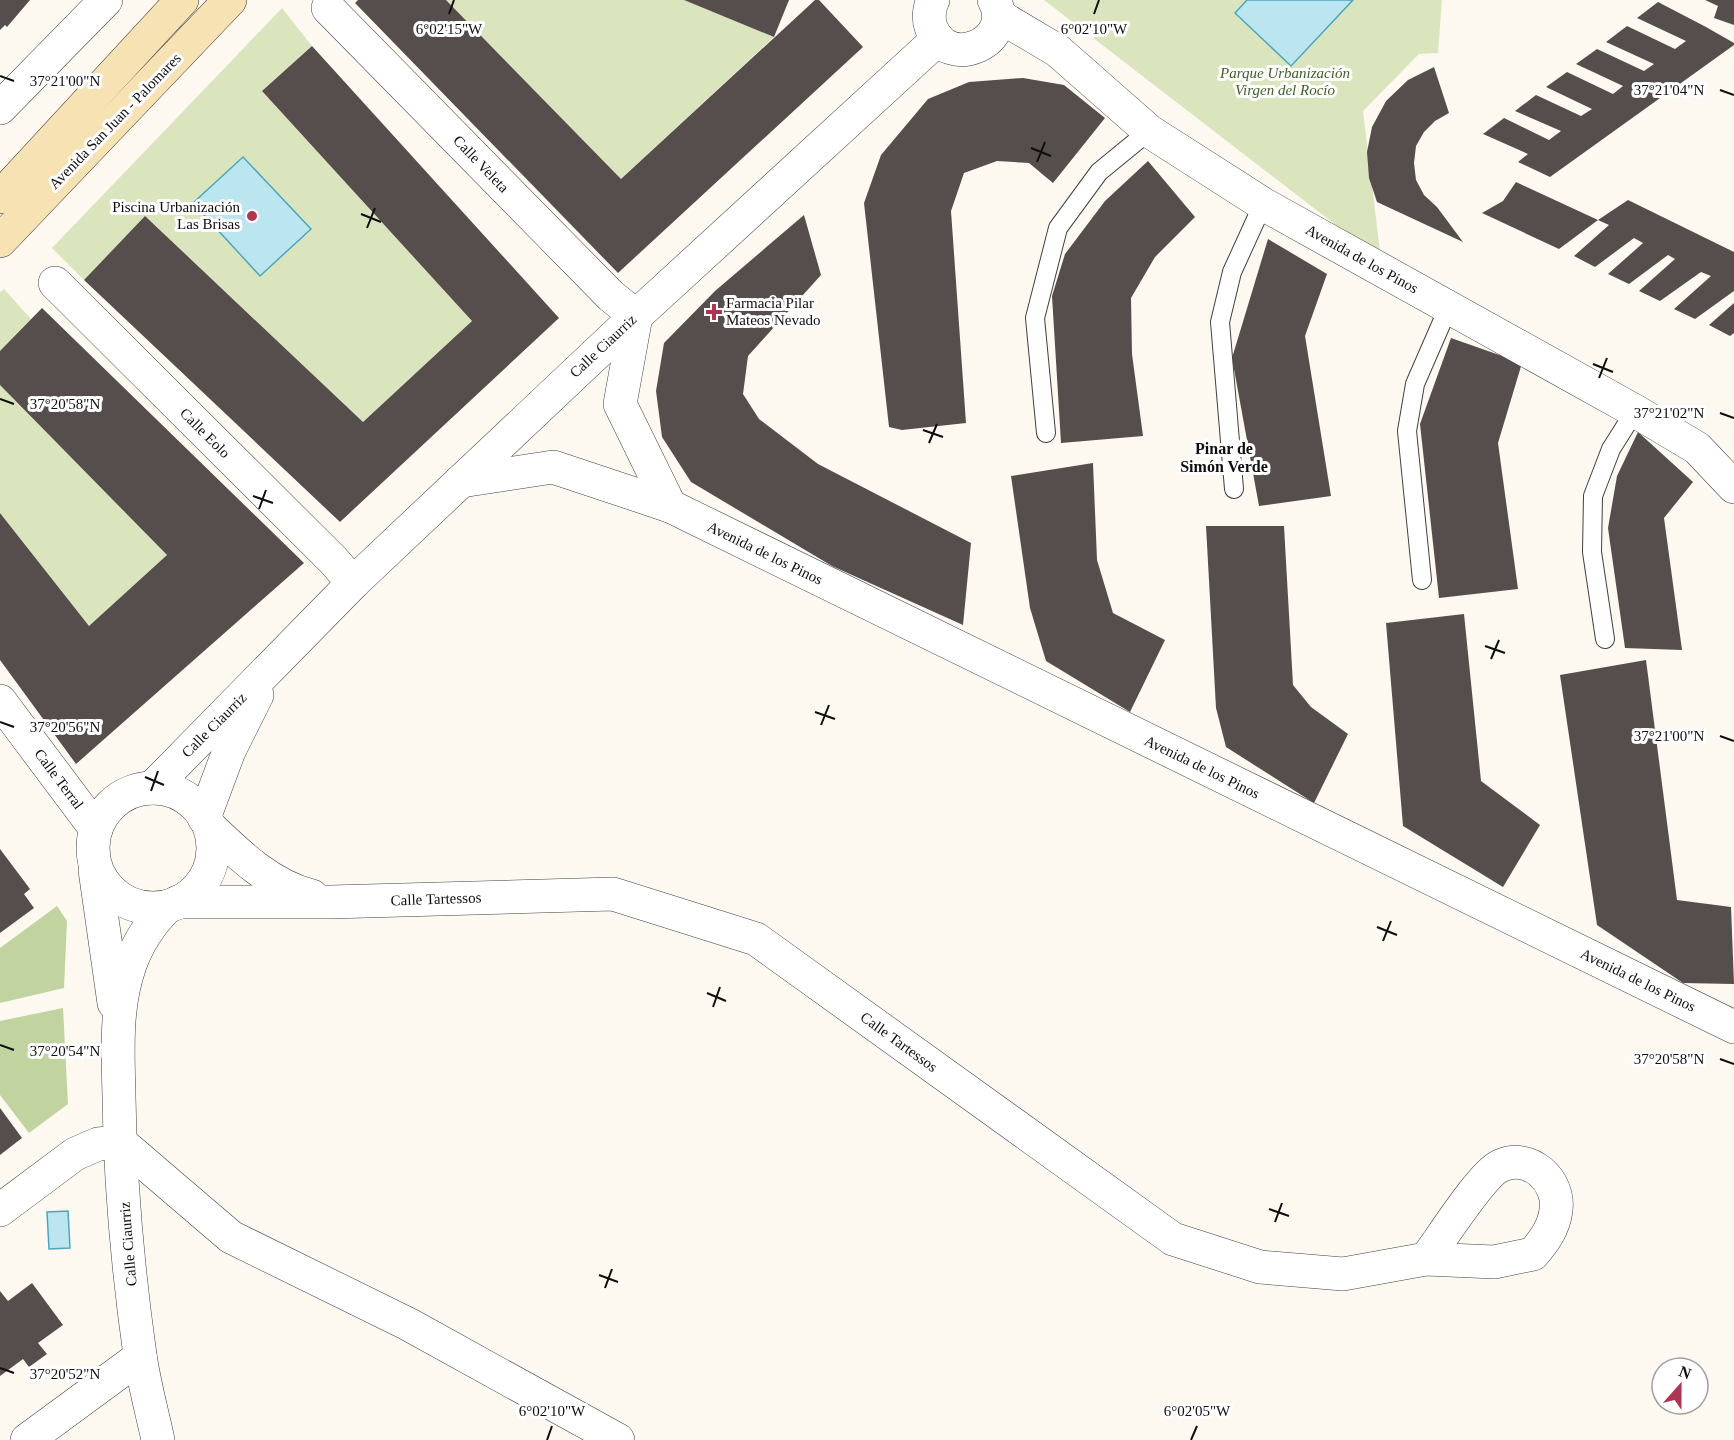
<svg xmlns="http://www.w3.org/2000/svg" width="1734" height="1440" viewBox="0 0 1734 1440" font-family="'Times New Roman',serif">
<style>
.green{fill:#dae5be}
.forest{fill:#c1d49f}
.water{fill:#bbe6f0;stroke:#4aa7bf;stroke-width:1.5}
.building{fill:#564e4c}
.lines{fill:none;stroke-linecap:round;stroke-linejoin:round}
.lane-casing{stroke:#414141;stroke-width:20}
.street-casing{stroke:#414141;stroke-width:34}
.secondary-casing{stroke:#303030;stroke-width:34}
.lane{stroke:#fff;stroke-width:18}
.street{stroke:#fff;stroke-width:33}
.secondary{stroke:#f6e2b3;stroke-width:33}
.ticks{fill:none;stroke:#0e0e0e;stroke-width:2}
.poi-dot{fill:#b03553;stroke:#fff;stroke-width:2}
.labels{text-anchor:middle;stroke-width:6;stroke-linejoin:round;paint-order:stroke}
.park-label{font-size:15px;font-style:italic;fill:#3d5f25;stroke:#fff}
.street-label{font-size:15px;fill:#0e0e0e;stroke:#fff}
.poi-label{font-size:15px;fill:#0e0e0e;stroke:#fff;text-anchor:end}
.neighbourhood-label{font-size:16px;font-weight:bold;fill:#0e0e0e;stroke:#fff}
.ticks-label{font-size:15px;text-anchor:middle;fill:#0e0e0e;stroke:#fff;stroke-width:6;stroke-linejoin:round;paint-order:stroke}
</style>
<rect width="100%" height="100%" fill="#fdf9f1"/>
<!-- green -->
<g class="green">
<polygon points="446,0 684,0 774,37 621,179"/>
<polygon points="1044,0 1442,0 1438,53 1419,54 1363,111 1381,260"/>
<polygon points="282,8 312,46 262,91 472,321 363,422 145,216 84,280 52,248"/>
<polygon points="4,289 31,319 0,351 0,292"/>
<polygon points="0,385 167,555 89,626 0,513"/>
</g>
<!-- forest -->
<g class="forest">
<polygon points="57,906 67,921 64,988 0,1003 0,948"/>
<polygon points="63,1008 68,1104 29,1133 0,1095 0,1021"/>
</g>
<!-- water -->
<g class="water">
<polygon points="1247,0 1353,0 1291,66 1235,13"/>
<polygon points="243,157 311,229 260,276 193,203"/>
<polygon points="68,1211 70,1248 49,1249 47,1212"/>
</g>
<!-- building -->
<g class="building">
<polygon points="0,0 30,0 7,27 5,25 0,30"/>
<polygon points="358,0 446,0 621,179 815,0 819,0 863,47 618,273 355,3"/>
<polygon points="684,0 789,0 774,37"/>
<polygon points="1705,0 1734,0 1734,25 1714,18 1718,6"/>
<polygon points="1658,2 1706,27 1734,43 1734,45 1550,177 1518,162 1528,154 1483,134 1504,118 1549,140 1561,131 1515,111 1536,95 1581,116 1592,109 1546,87 1567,72 1613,94 1623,86 1576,64 1597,49 1644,71 1654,64 1606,42 1627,26 1675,49 1686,41 1637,18"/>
<polygon points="312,46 559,318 340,522 84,280 145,216 363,422 472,321 262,91"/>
<polygon points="1434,67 1449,113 1435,121 1424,132 1416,146 1414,163 1416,180 1424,195 1437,207 1463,242 1377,202 1369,178 1367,152 1372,127 1386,101 1408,80"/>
<polygon points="1023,78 1064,85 1105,118 1053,183 1029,163 997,161 964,173 951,211 966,423 902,430 889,427 864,203 881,155 928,99 969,82"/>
<polygon points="1148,161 1195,217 1155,257 1131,298 1132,354 1143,436 1061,443 1052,296 1065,254 1105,201"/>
<polygon points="1516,182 1598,220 1628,200 1734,252 1734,291 1695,319 1674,309 1711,276 1701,272 1660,301 1639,291 1675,259 1668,255 1629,284 1608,274 1643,243 1634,238 1595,267 1574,256 1609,225 1598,220 1559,249 1482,213 1503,201"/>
<polygon points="804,215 821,275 748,356 743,394 759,419 818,464 971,543 963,625 832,566 691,482 662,437 656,391 664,343 715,291"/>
<polygon points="1268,239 1327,274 1305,336 1331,496 1259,506 1232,358"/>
<polygon points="1734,303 1734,333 1730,336 1709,325"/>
<polygon points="42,308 304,563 76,764 0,660 0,513 89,626 167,555 0,385 0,351"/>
<polygon points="1451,338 1522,363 1498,443 1518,589 1439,598 1420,424"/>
<polygon points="1638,432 1693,482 1664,518 1682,650 1625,648 1608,528 1617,476"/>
<polygon points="1093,463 1097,560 1113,613 1165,640 1130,712 1046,661 1030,608 1011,476"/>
<polygon points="1206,526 1284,526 1293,685 1311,707 1348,734 1314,803 1226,747 1216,708"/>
<polygon points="1464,614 1481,781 1540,825 1503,887 1403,826 1386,623"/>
<polygon points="1646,660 1677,900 1731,907 1734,984 1683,983 1597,925 1560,675"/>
<polygon points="0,849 30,889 24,894 34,908 0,933"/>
<polygon points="0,1108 22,1138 0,1155"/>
<polygon points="32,1283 63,1325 38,1343 47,1354 29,1367 23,1359 0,1376 0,1291 8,1301"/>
</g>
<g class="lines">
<!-- lane casing -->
<g class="lane-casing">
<g id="lane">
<polyline points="1046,433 1035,318 1058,228 1099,172 1149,131"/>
<polyline points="1234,489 1220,322 1232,272 1263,204"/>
<polyline points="1422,580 1407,431 1415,384 1449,306"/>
<polyline points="1605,639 1592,552 1593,496 1611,449 1635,411"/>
</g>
</g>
<!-- street casing -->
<g class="street-casing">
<g id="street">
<path d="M 933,0 C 929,8 928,19 931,27 C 947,73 1017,41 994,0"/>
<polyline points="328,8 611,296 636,316 620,404 670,506"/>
<polyline points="999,16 1058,51 1149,131 1263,204 1635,411 1697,448 1734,487"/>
<polyline points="0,108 106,0"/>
<polyline points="55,283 334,561 353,583"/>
<polyline points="461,481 553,467 670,506 1734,1027"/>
<polyline points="0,701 96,829"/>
<polyline points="152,788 353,583 636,316 938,39"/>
<circle cx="153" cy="848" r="60"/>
<polyline points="204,818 229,751 257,695"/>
<path d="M 210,827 C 239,855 271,886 312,896"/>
<polyline points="95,870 114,1003"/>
<path d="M 178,902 L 331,902 L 613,894 L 756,939 L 1173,1239 L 1260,1267 L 1343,1274 L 1426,1259 L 1494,1262 L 1533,1254 C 1544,1241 1554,1228 1556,1210 C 1560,1181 1530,1152 1500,1166 C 1481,1175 1441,1239 1426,1259"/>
<polyline points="120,1142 231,1237 408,1324 618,1440"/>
<polyline points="0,1210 75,1154 98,1144 120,1142"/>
<polyline points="27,1440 140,1357"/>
<path d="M 158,1440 C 152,1412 144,1383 140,1355 C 128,1270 120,1182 119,1096 C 118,1052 115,1007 130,965 C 138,942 150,924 167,907"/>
</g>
</g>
<!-- secondary casing -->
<g class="secondary-casing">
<g id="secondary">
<polyline points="0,197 182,0"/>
<polyline points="0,241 230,0"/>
</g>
</g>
<!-- lane -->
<use href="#lane" class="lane"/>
<!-- street -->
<use href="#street" class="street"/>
<!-- secondary -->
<use href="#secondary" class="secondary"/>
</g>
<!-- ticks -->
<path class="ticks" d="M 449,14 L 454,0M 1094,14 L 1099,0M 0,76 L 14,81M 1720,90 L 1734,95M 1031,148 L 1051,156M 1037,162 L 1045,142M 361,214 L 381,222M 367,228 L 375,208M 1593,364 L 1613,372M 1599,378 L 1607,358M 0,399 L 14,404M 1720,413 L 1734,418M 923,430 L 943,437M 929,443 L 937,424M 253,496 L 273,503M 259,509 L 266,490M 1485,646 L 1505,653M 1491,659 L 1499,640M 815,712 L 835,719M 0,722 L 14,727M 821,725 L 829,705M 1720,736 L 1734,741M 145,777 L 164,785M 151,791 L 158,771M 1377,927 L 1397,935M 1383,941 L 1391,921M 707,993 L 726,1001M 713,1007 L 720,987M 0,1045 L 14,1050M 1720,1059 L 1734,1064M 1269,1209 L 1289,1216M 1275,1222 L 1282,1203M 599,1275 L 618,1282M 605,1288 L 612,1269M 0,1368 L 14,1373M 547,1440 L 552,1426M 1191,1440 L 1197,1426"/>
<!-- markers -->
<g class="poi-dot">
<circle cx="252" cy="216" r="6"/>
<path d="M711 303h6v6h6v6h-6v6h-6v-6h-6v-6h6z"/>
</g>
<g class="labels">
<!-- park labels -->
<g class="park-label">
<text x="1285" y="78">Parque Urbanización<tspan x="1285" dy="17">Virgen del Rocío</tspan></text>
</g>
<!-- street labels -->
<g class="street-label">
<text transform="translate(115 121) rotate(-46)" y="5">Avenida San Juan - Palomares</text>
<text transform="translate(481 164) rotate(46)" y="5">Calle Veleta</text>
<text transform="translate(1362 259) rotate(29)" y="5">Avenida de los Pinos</text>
<text transform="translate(603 346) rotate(-43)" y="5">Calle Ciaurriz</text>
<text transform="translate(205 433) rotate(45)" y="5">Calle Eolo</text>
<text transform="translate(765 553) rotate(26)" y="5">Avenida de los Pinos</text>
<text transform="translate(214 725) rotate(-45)" y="5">Calle Ciaurriz</text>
<text transform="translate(1202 767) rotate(26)" y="5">Avenida de los Pinos</text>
<text transform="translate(59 779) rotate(53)" y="5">Calle Terral</text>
<text transform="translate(436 899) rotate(-2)" y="5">Calle Tartessos</text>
<text transform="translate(1638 980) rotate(26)" y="5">Avenida de los Pinos</text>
<text transform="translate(899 1042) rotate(36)" y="5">Calle Tartessos</text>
<text transform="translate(128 1244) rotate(-95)" y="5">Calle Ciaurriz</text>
</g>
<!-- poi labels -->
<g class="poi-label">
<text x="240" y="212">Piscina Urbanización<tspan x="240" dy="17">Las Brisas</tspan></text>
<text x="726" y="308" text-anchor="start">Farmacia Pilar<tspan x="726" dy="17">Mateos Nevado</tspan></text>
</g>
<!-- neighbourhood labels -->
<g class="neighbourhood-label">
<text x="1224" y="454">Pinar de<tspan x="1224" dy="18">Simón Verde</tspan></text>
</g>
</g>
<g class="ticks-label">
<text x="1094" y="34">6°02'10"W</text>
<text x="449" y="34">6°02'15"W</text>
<text x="65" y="86">37°21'00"N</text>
<text x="1669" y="95">37°21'04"N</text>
<text x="65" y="409">37°20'58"N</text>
<text x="1669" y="418">37°21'02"N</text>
<text x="65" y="732">37°20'56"N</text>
<text x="1669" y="741">37°21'00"N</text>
<text x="65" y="1056">37°20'54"N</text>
<text x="1669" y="1064">37°20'58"N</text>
<text x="65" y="1379">37°20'52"N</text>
<text x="552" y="1416">6°02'10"W</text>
<text x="1197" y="1416">6°02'05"W</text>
</g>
<!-- north arrow -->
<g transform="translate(1680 1386) rotate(21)"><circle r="28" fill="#ffffff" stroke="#9f9f9f" stroke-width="1.5"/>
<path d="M0-4.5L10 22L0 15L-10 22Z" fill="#b03553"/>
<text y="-9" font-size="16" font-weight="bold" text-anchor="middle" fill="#0e0e0e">N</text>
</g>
</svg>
